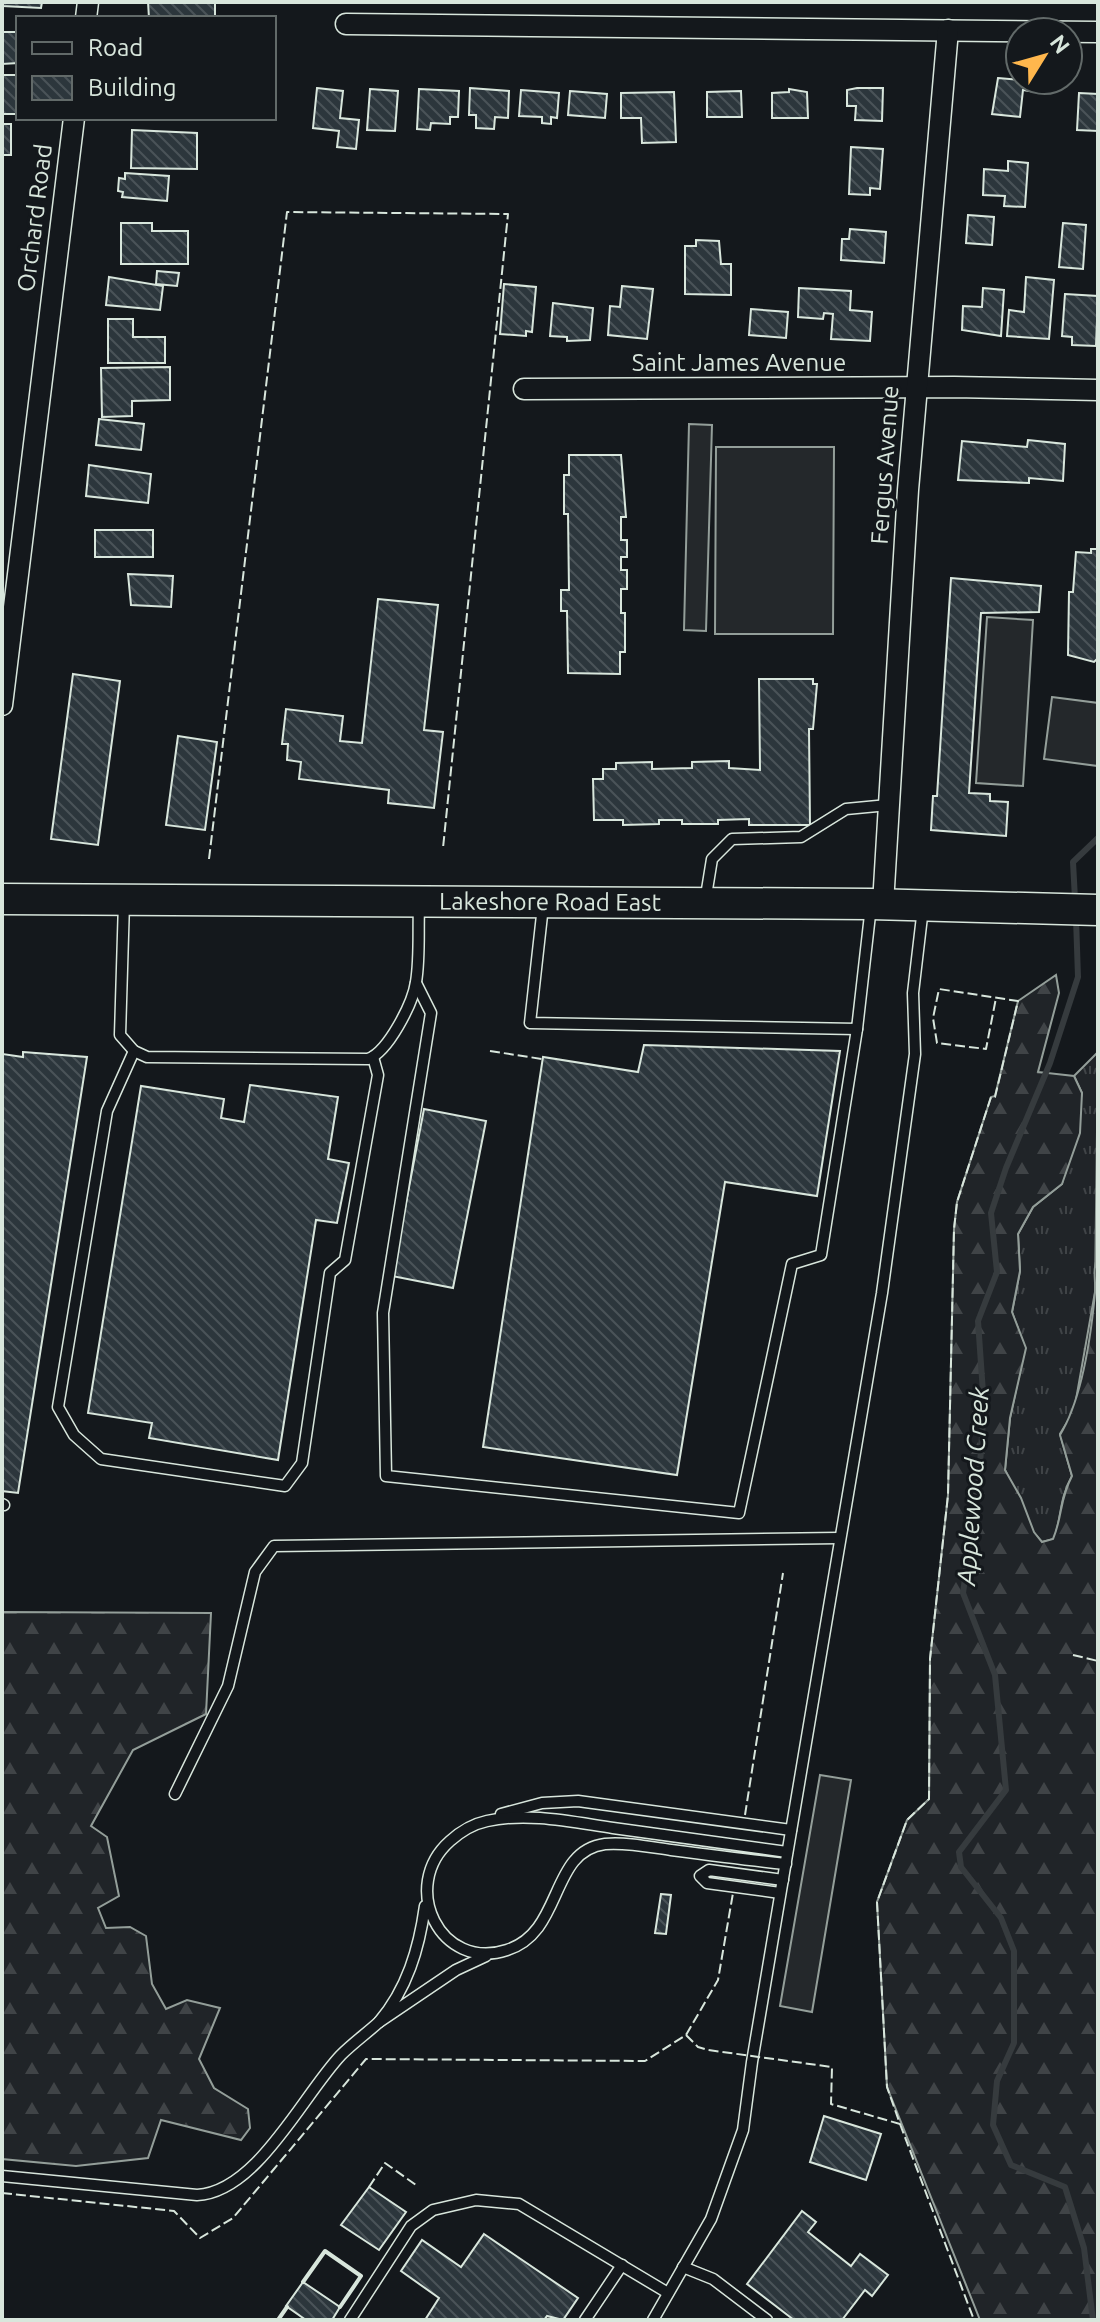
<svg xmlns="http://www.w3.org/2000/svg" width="1100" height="2322" viewBox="0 0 1100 2322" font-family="Ubuntu,sans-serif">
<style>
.grass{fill:url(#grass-tufts);stroke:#939e99;stroke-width:2}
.forest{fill:url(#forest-firs);stroke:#939e99;stroke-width:2}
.parking{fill:#24282b;stroke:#939e99;stroke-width:2}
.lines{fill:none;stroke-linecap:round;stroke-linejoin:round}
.stream{stroke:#363b3e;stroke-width:6}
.building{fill:url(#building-back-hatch);stroke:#d8e6dc;stroke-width:2}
.lane-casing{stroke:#d8e6dc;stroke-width:13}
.street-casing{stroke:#d8e6dc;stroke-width:23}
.primary-casing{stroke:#d8e6dc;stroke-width:33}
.lane{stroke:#14181c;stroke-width:10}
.street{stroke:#14181c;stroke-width:20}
.primary{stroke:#14181c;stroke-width:30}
.fence{stroke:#d8e6dc;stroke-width:2;stroke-dasharray:10 4;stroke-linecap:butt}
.wall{stroke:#d8e6dc;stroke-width:4}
.labels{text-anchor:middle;stroke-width:6;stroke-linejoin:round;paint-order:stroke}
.street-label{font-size:24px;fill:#d8e6dc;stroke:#14181c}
.water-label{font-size:26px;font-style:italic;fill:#d8e6dc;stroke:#14181c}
</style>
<defs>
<pattern id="grass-tufts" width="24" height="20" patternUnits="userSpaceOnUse" patternTransform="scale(2)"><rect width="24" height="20" fill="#202428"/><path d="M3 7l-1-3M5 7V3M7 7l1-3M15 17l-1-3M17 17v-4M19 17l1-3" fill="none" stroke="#404447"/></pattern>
<pattern id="forest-firs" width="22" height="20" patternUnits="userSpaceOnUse" patternTransform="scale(2)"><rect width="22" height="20" fill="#202428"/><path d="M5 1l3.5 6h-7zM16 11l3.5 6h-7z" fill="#404447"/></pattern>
<pattern id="building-back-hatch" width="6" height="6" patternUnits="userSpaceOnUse" patternTransform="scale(2)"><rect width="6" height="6" fill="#2c363c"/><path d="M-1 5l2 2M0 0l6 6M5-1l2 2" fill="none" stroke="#4a5358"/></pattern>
</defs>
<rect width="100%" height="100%" fill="#14181c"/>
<!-- grass -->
<path class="grass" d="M 1098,1052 L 1095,1292 L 1074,1411 L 1060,1434 L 1072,1476 C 1059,1499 1062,1516 1054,1539 L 1042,1542 L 1033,1532 L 1005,1470 L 1010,1418 L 1025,1348 L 1012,1312 L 1020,1271 L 1018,1234 L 1033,1207 L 1062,1184 L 1082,1093 L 1074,1076 Z"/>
<!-- forest -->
<g class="forest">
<path d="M 1056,975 L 1059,993 L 1038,1072 L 1074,1076 L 1082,1093 L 1080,1133 L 1062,1184 L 1033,1207 L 1018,1234 L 1020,1271 L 1012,1312 L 1026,1348 L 1010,1418 L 1005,1470 L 1021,1498 L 1034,1532 L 1042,1542 L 1053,1539 C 1063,1515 1059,1501 1072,1476 L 1060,1435 C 1082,1399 1091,1336 1095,1293 C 1096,1279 1092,1270 1098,1256 L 1098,2320 L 980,2320 L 887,2087 L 877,1902 L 907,1820 L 929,1799 L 930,1659 L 948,1495 L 954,1229 L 957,1202 L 991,1097 L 995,1096 L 1018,1001 Z"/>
<polygon points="2,1612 211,1613 206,1714 133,1750 91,1826 107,1837 119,1896 98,1908 106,1928 130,1927 146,1936 152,1984 166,2009 187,2000 220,2008 199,2059 214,2088 248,2109 250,2128 241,2140 161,2120 148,2158 76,2166 2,2159"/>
</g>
<!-- parking -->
<g class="parking">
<polygon points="689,424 712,425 706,631 684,630"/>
<polygon points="716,447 834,447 833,634 715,634"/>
<polygon points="987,617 1033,620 1023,786 976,783"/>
<polygon points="1052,697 1098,703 1098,766 1044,759"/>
<polygon points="820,1775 851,1780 812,2012 780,2006"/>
</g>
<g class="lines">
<!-- stream -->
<g class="stream">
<polyline points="1075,899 1073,862 1098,838"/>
<polyline points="1076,918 1078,977 1050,1063 1006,1168 991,1213 997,1272 978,1321 984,1407 979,1478 963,1593 995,1675 1006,1790 959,1852 961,1867 1001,1918 1014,1951 1014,2043 997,2081 993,2125 1011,2165 1065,2187 1084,2248 1093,2320"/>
</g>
</g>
<!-- building -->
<g class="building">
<polygon points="3,2 42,2 41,8 3,6"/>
<polygon points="148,2 215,2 215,18 149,18"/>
<polygon points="2,32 18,32 18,63 2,64"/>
<rect x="2" y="75" width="16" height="39"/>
<polygon points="998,78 1031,81 1030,91 1023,90 1020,117 992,114"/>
<polygon points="317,88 343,91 340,118 359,120 356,149 337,147 339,131 313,128"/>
<polygon points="470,88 509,91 508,118 495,117 494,129 476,128 476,115 469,115"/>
<polygon points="857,88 883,88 882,121 855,120 856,106 847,106 847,90"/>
<polygon points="370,89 398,91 395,131 367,130"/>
<polygon points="419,89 459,91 458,117 450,117 450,124 431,123 430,130 417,129"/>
<polygon points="789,89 807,92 808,118 772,118 772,93 789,92"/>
<polygon points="521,90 559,93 557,118 551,117 551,124 542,123 542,117 519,116"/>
<polygon points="570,91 607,94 605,118 568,115"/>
<polygon points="741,91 742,117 707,117 707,92"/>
<polygon points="674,92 676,142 642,143 641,118 621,118 621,93"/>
<polygon points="1079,93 1098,94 1098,131 1077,130"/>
<rect x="2" y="124" width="9" height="31"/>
<polygon points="132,130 197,133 197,169 131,168"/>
<polygon points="851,147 883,149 880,189 870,188 870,195 849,194"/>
<polygon points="1008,161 1028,163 1025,207 1004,206 1005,196 983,195 984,169 1008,171"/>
<polygon points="125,173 169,176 167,201 122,197 123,192 118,191 119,178 125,179"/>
<polygon points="968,215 994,217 992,245 966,243"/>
<polygon points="121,223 152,223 152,231 188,231 188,264 121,264"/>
<polygon points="1063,223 1086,225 1083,269 1059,267"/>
<polygon points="850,229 886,232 884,263 841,260 842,239 849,239"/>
<polygon points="696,240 719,241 721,264 731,264 731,295 685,294 685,246 696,246"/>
<polygon points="157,271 179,273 177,286 156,284"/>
<polygon points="109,277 163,286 160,310 106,305"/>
<polygon points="1026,277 1054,280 1049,339 1007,336 1009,310 1024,312"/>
<polygon points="504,284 536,287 532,332 526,331 526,336 500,334"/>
<polygon points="622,286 653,289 647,339 608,335 610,306 620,307"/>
<polygon points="799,288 851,291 850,310 872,312 870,341 831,339 833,314 824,313 823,319 798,317"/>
<polygon points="983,288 1004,290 1001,336 962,330 963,306 982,307"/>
<polygon points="1065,294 1098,296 1096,346 1072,345 1072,337 1062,336"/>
<polygon points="553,303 593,308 590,340 567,341 567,337 550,336"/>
<polygon points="751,309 788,312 786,338 749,335"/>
<polygon points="108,319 133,319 133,337 165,337 165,363 108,363"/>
<polygon points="170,367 170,400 132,401 132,416 102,417 101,368"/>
<polygon points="99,419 144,424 141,450 96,445"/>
<polygon points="1028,440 1065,444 1063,481 1029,478 1029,483 958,480 962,441 1027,447"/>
<polygon points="569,455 621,455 626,517 621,517 621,540 627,540 627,557 621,557 621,570 627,570 627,589 621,589 621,613 625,613 625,652 620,652 620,674 568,673 567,611 561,611 561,590 569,590 568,514 564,514 564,475 569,475"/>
<polygon points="89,465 151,474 148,503 86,496"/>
<rect x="95" y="530" width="58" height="27"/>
<polygon points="1091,549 1098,549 1098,658 1094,662 1068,655 1069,592 1073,592 1076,552 1091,553"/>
<polygon points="128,574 173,576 171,607 131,605"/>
<polygon points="951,578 1041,586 1039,612 981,613 969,793 990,794 990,801 1008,802 1006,836 931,830 933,796 937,796"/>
<polygon points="378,599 438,605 424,730 443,732 434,808 388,803 389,790 299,779 301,762 287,760 288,744 282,744 286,709 343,716 340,741 362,743"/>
<polygon points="73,674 120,681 98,845 51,839"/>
<polygon points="759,679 813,679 813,684 817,684 813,729 809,729 810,825 749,825 749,819 718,820 718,824 682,824 682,820 659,820 659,824 623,825 623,820 594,820 593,779 603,779 603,769 616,769 616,763 652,762 652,769 692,768 692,762 729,761 729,768 760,770"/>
<polygon points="178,736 217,742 205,830 166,825"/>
<polygon points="644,1045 840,1051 817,1196 725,1182 677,1475 483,1447 543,1057 638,1072"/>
<polygon points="23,1052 87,1057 18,1493 2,1491 2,1058 3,1054 23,1057"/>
<polygon points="250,1085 338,1097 328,1159 349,1163 337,1223 316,1220 278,1460 149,1438 152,1423 88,1413 141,1086 224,1099 221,1118 244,1122"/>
<polygon points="424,1109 486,1121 453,1288 392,1276"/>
<polygon points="661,1894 671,1895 666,1934 655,1933"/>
<polygon points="824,2116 881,2134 866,2180 810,2162"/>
<polygon points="369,2187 406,2212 379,2250 341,2225"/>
<polygon points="802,2211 816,2222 808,2232 851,2266 860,2254 888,2275 872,2296 865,2290 842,2320 794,2320 747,2284"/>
<polygon points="484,2234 578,2298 563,2320 547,2316 544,2320 425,2320 439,2298 401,2271 422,2240 461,2267"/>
<polygon points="303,2282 340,2307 332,2320 306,2320 286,2306"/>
</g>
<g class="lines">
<!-- lane casing -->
<g class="lane-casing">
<g id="lane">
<path d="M 124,902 L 120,1035 L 134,1051 L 147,1057 L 368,1059 C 388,1052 413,1003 416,982 C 420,958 418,931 419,906"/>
<polyline points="705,902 712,859 732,839 801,837 846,809 888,805"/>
<polyline points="543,906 530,1023 857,1029 871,906"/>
<polyline points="416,983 431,1013 383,1313 386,1476 739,1513 792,1264 821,1255 857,1029"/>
<polyline points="134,1051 107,1111 58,1407 74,1435 101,1459 285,1486 302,1463 330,1273 345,1260 378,1075 373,1057"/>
<polyline points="2,1504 4,1505"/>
<polyline points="175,1794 228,1686 255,1572 274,1546 839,1538"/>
<polyline points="501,1814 542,1803 578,1801 791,1830"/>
<path d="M 786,1864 C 747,1860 709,1855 671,1850 C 650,1847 626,1842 605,1844 C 549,1851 564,1932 507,1950 C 440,1972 399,1886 450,1841 C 460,1832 473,1824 487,1821 C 528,1812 572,1822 613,1828 C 671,1836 729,1844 787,1852"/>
<polyline points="780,1893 707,1883 700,1876 709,1870 783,1880"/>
<path d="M 425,1906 C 419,1949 407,1989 379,2022 L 456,1970 L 486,1956"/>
<path d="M 2,2176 L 197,2195 C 257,2192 303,2095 341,2055 C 353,2043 367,2033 379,2022"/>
<polyline points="683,2267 713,2279 767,2320"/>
<polyline points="350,2320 411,2226 433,2210 476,2200 519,2204 668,2293"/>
<polyline points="585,2320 622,2265"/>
<polyline points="653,2320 711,2219 743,2130 752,2062 882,1293 915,1054 913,993 923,908"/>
</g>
</g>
<!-- street casing -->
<g class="street-casing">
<g id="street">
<polyline points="86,18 88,2"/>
<polyline points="346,24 1098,32"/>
<polyline points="524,389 954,387 1098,390"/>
<polyline points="2,705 74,118"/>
<polyline points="883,904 908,490 948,30"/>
</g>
</g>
<!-- primary casing -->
<g class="primary-casing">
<g id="primary">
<path id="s1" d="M 2,899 L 871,904 L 1098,910"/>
</g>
</g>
<!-- lane -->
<use href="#lane" class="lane"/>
<!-- street -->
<use href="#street" class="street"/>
<!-- primary -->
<use href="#primary" class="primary"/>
<!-- fence -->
<g class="fence">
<polyline points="209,859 287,212 508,214 443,848"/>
<polyline points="490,1051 542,1059"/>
<polyline points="1073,1655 1098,1661"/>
<polyline points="745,1815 783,1573"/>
<polyline points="686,2035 698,2047 708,2050 832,2067 831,2104 900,2124 887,2087 877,1902 907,1820 929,1799 930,1659 948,1495 954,1229 957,1202 991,1097 995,1097 1018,1001 939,989 933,1018 937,1043 986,1049 996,998"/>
<polyline points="900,2124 974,2320"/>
<polyline points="369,2187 385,2163 416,2185"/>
<polyline points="2,2193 174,2211 200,2238 233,2218 366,2059 645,2061 686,2035 718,1980 733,1893"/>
</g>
<!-- wall -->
<g class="wall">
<polyline points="303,2282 325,2251 361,2276 340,2307"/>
<polyline points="278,2320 287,2307"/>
</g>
</g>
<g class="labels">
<!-- street labels -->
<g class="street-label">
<text transform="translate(35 218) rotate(-83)" y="8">Orchard Road</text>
<text x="739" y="371">Saint James Avenue</text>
<text transform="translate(885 465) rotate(-86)" y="8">Fergus Avenue</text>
<text dy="8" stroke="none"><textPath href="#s1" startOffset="548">Lakeshore Road East</textPath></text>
</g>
<!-- water labels -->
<g class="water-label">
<text transform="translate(973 1486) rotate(-86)" y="9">Applewood Creek</text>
</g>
</g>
<!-- border -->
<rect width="1100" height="2322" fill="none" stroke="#d8e6dc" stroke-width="8"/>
<!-- legend -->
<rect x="16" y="16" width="260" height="104" fill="#14181c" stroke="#626a69" stroke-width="2"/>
<rect x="32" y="42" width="40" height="12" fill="#14181c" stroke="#626a69" stroke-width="2"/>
<text x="88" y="56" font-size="24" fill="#d8e6dc">Road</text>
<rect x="32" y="76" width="40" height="24" fill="url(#building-back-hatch)" stroke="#626a69" stroke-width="2"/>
<text x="88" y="96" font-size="24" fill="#d8e6dc">Building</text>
<!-- north arrow -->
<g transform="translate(1044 56) rotate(53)"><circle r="38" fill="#14181c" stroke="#626a69" stroke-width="2"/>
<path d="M0-6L14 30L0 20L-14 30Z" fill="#ffb74d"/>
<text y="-12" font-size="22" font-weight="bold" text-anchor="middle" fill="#d8e6dc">N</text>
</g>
</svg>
